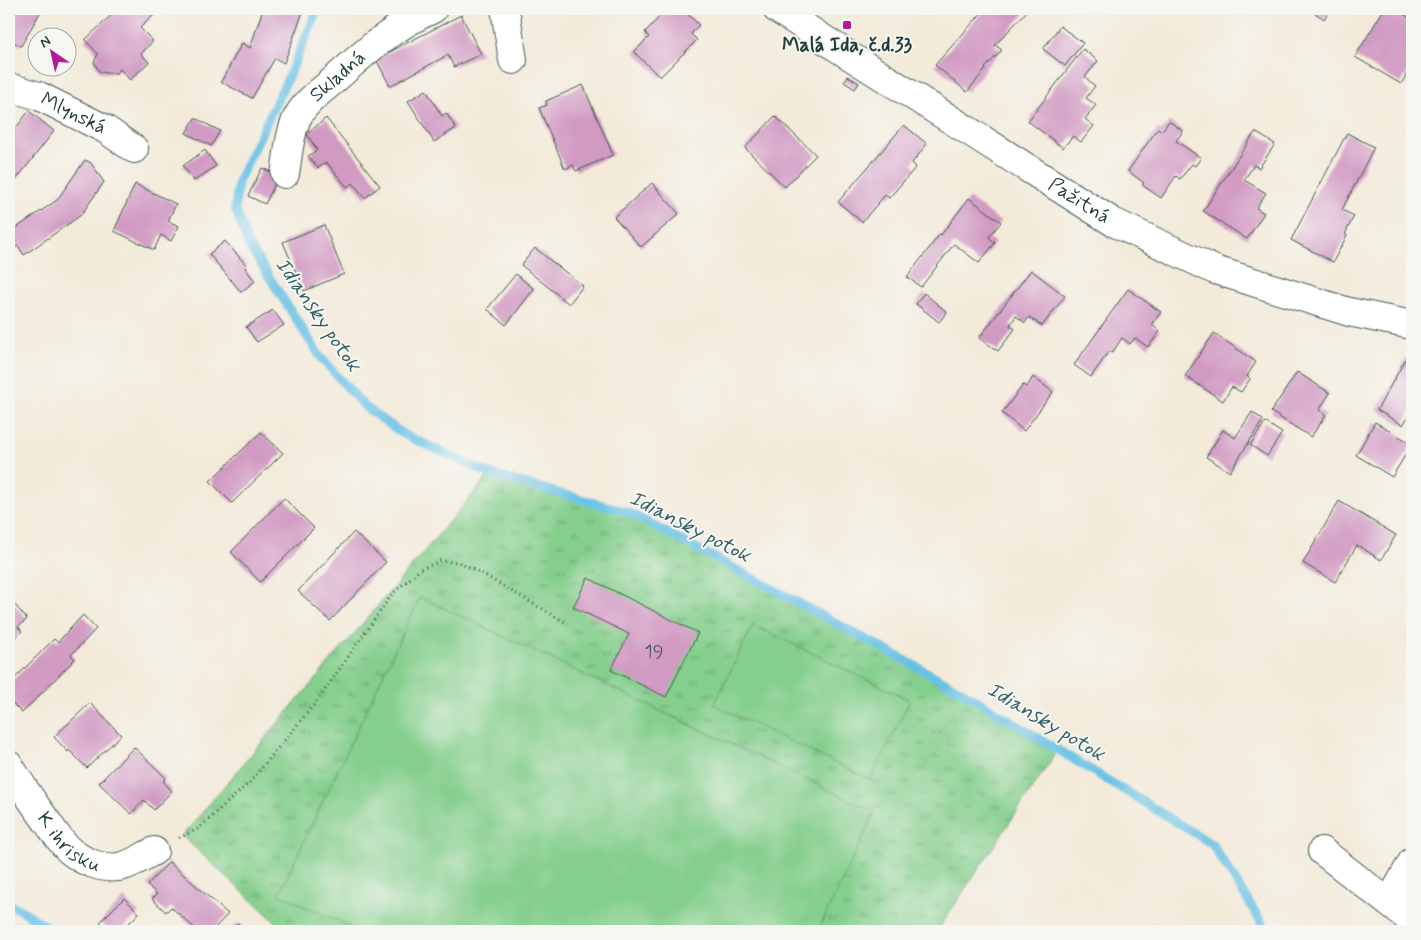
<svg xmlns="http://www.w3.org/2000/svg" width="1421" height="940" viewBox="0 0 1421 940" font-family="Mynerve,sans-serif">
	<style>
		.park { fill: url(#park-tufts); stroke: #528660 }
		.garden { fill: #85cf8d; stroke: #528660 }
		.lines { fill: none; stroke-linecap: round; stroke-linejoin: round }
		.stream { stroke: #68c1e5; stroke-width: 9 }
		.building { fill: #d19ac3 }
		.minor-casing { stroke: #3f574d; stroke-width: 30 }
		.path { stroke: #3f574d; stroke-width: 3; stroke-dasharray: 1 4; stroke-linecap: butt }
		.minor { stroke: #fff; stroke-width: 28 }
		.poi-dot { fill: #b5179e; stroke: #f6f6f2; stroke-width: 2 }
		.labels { text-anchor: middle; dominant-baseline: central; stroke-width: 4; stroke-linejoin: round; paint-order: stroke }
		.number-label { font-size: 18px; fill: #4c5458 }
		.poi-label { font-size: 20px; font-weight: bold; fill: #1f3d34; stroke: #f6f6f2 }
		.street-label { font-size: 20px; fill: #1f3d34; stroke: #f6f6f2 }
		.water-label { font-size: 21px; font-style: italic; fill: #315e60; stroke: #f6f6f2 }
	</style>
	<defs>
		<pattern id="park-tufts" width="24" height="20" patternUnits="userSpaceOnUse" patternTransform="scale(1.25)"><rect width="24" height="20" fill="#85cf8d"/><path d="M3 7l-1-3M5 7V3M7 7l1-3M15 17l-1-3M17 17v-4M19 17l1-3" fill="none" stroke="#6ca974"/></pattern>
	</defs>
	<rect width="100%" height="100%" fill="#f6f6f2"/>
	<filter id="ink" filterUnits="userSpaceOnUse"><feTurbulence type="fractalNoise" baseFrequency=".02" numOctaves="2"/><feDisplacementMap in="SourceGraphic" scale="10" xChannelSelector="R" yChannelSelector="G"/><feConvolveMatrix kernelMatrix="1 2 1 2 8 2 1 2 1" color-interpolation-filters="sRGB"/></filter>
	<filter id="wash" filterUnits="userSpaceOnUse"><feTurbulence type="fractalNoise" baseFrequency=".0096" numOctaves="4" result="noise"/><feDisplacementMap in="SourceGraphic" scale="20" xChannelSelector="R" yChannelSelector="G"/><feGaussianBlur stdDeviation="1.12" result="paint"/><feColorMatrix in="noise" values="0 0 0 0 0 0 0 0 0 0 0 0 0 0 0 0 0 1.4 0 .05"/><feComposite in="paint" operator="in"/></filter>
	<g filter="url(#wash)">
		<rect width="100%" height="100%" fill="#f3ead9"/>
		<path class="park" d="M490,474L628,512L960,690L1058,750L937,931H291L279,925L182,836Z"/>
		<path class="garden" d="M420,597L875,812L818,931H359L279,894Z
			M753,625L910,700L871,780L714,705Z"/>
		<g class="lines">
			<path class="stream" d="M318,9L290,73L238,182L235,208L248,244L321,358L365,407L403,434L490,474L628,512L760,582L960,690L1212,844L1267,931
				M9,904L26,913L53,931"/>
		</g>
		<g id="blocks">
			<path class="building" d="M9,9H42L21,46L9,40Z
				M118,9H160L140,28L153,41L141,54L149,62L130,80L120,69L116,73H106L99,71L94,62L98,54L85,40Z
				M263,9H304L284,63L275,58L252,98L221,82L242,43L250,48Z
				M667,9H682L699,25L691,34L697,40L660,77L634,52L649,37L645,32Z
				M889,9H900L895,15Z
				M985,9H1024L1027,11L995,45L1002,50L985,68L986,69L967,92L935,65Z
				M1309,9H1330L1324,19Z
				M1384,9H1395L1412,19V65L1401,84L1355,57Z
				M461,15L481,54L454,67L448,55L390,86L376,59Z
				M1060,26L1083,43L1065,66L1043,49Z
				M1083,49L1098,61L1085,77L1095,86L1086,98L1096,105L1085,119L1094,126L1081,142L1073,136L1063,148L1028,121Z
				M848,76L859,83L855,89L844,82Z
				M583,85L613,155L576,171L573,165L565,169L539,108L547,105L546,101Z
				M426,90L442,116L446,113L456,128L434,142L408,101Z
				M29,111L54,131L9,189V137Z
				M775,116L816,155L785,187L745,148Z
				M195,118L220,131L211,146L186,133Z
				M326,118L380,186L365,198L353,183L347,187L326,162L318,168L308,156L317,150L307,134Z
				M1169,121L1183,131L1176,141L1201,158L1195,166L1192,164L1180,179L1176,176L1161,198L1142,185L1144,183L1128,171L1158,128L1162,131Z
				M904,125L927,144L912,163L916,167L889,198L885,195L862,222L838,202Z
				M1255,132L1275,144L1259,168L1254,165L1244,180L1266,193L1256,208L1264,213L1247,239L1203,211Z
				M1347,133L1374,147L1342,210L1354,216L1345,234L1347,235L1333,262L1291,240Z
				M205,150L216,166L194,181L183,166Z
				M85,160L91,163L104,182L81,215L24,255L18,246L9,252V233L57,200Z
				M262,168L279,176L265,204L248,196Z
				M652,183L679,214L641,247L614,217Z
				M135,184L176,204L168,221L179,226L171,241L161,235L154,250L114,231Z
				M969,198L1001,222L989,237L995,243L979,263L954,244L921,287L907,277L940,234L941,235Z
				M324,225L344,274L304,291L283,242Z
				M225,241L247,266L245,268L255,281L241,292L209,254Z
				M535,248L583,286L569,304L521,265Z
				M1031,270L1065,296L1042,326L1029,317L1025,323L1016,316L1010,325L1015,329L998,351L979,338Z
				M516,274L534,289L506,325L487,309Z
				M1128,289L1161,312L1152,325L1160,331L1148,347L1135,338L1130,344L1122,338L1112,353L1109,351L1091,377L1074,365Z
				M924,293L947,312L939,322L916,304Z
				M273,310L284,325L257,342L246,327Z
				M1214,333L1256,362L1247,376L1250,379L1241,392L1232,387L1223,401L1185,376Z
				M1406,358L1412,362V409L1403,425L1377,410Z
				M1297,372L1330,393L1319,410L1326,415L1311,437L1271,412Z
				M1033,377L1053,392L1024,431L1002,413L1023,385L1027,387Z
				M1252,412L1263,420L1230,472L1206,457L1223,430L1235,438Z
				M1265,422L1282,433L1267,456L1250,445Z
				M1375,422L1412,444L1392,477L1356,455Z
				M261,432L283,453L232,503L210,481Z
				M284,498L314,528L260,582L231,552Z
				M1339,501L1396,535L1381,560L1357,545L1335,582L1303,563Z
				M354,532L386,562L330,621L298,591Z
				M588,578L698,633L666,697L611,670L629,634L573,607Z
				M9,598L27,619L18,627L22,631L9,643Z
				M83,615L96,629L71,655L75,659L22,713L9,700V684L54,639L58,642Z
				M90,703L121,735L87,768L69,750L68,752L54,737Z
				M134,747L166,778L163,781L172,791L154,810L144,800L131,814L99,783Z
				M169,862L228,914L212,931H198L171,907L166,912L152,899L157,894L147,885Z
				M124,898L139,913L121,931H109L100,922Z
				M238,923L247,931H231Z"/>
		</g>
	</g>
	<g filter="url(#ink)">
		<use href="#blocks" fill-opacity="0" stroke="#3f574d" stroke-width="1"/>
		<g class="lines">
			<g class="minor-casing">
				<g id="minor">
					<path d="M505,9L513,60"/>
					<path id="s1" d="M777,9L850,56L1113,222L1215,270L1349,312L1412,325"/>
					<path id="s2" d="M9,87L39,96L105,129L134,149"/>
					<path id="s3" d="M285,174C288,156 289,135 297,118C305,102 321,91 334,80C366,51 394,26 433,9"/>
					<path id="s4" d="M9,765C21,785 34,804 48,823C54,832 61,842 69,850C83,862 105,871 123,866C134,863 144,856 154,851"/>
					<path d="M1322,851L1389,903"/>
					<path d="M1412,862L1389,903L1412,921"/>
				</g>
			</g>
			<path class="path" d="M179,838L198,829L250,782L317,701L393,593L421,569L440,561L458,562L474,569L568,624"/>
			<use href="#minor" class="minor"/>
		</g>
	</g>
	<rect class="poi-dot" x="842" y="20" width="10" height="10" rx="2.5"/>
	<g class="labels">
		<g class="number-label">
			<text x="654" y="652">19</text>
		</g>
		<g class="poi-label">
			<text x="847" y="45">Malá Ida, č.d.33</text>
		</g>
		<g class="street-label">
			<text stroke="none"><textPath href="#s3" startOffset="116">Skladná</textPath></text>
			<text stroke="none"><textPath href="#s2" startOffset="70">Mlynská</textPath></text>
			<text stroke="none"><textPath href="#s1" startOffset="358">Pažitná</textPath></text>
			<text stroke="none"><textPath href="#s4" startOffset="99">K ihrisku</textPath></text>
		</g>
		<g class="water-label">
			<text transform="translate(318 315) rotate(55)">Idiansky potok</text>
			<text transform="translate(690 527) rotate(27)">Idiansky potok</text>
			<text transform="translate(1046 722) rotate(31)">Idiansky potok</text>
		</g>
	</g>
	<rect width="1421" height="940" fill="none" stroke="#f6f6f2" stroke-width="30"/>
	<g transform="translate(52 52) rotate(326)"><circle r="24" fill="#f6f6f2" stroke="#a0aca6"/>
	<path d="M0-4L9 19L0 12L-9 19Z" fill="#b5179e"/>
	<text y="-8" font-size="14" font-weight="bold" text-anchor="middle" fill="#1f3d34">N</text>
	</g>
</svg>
